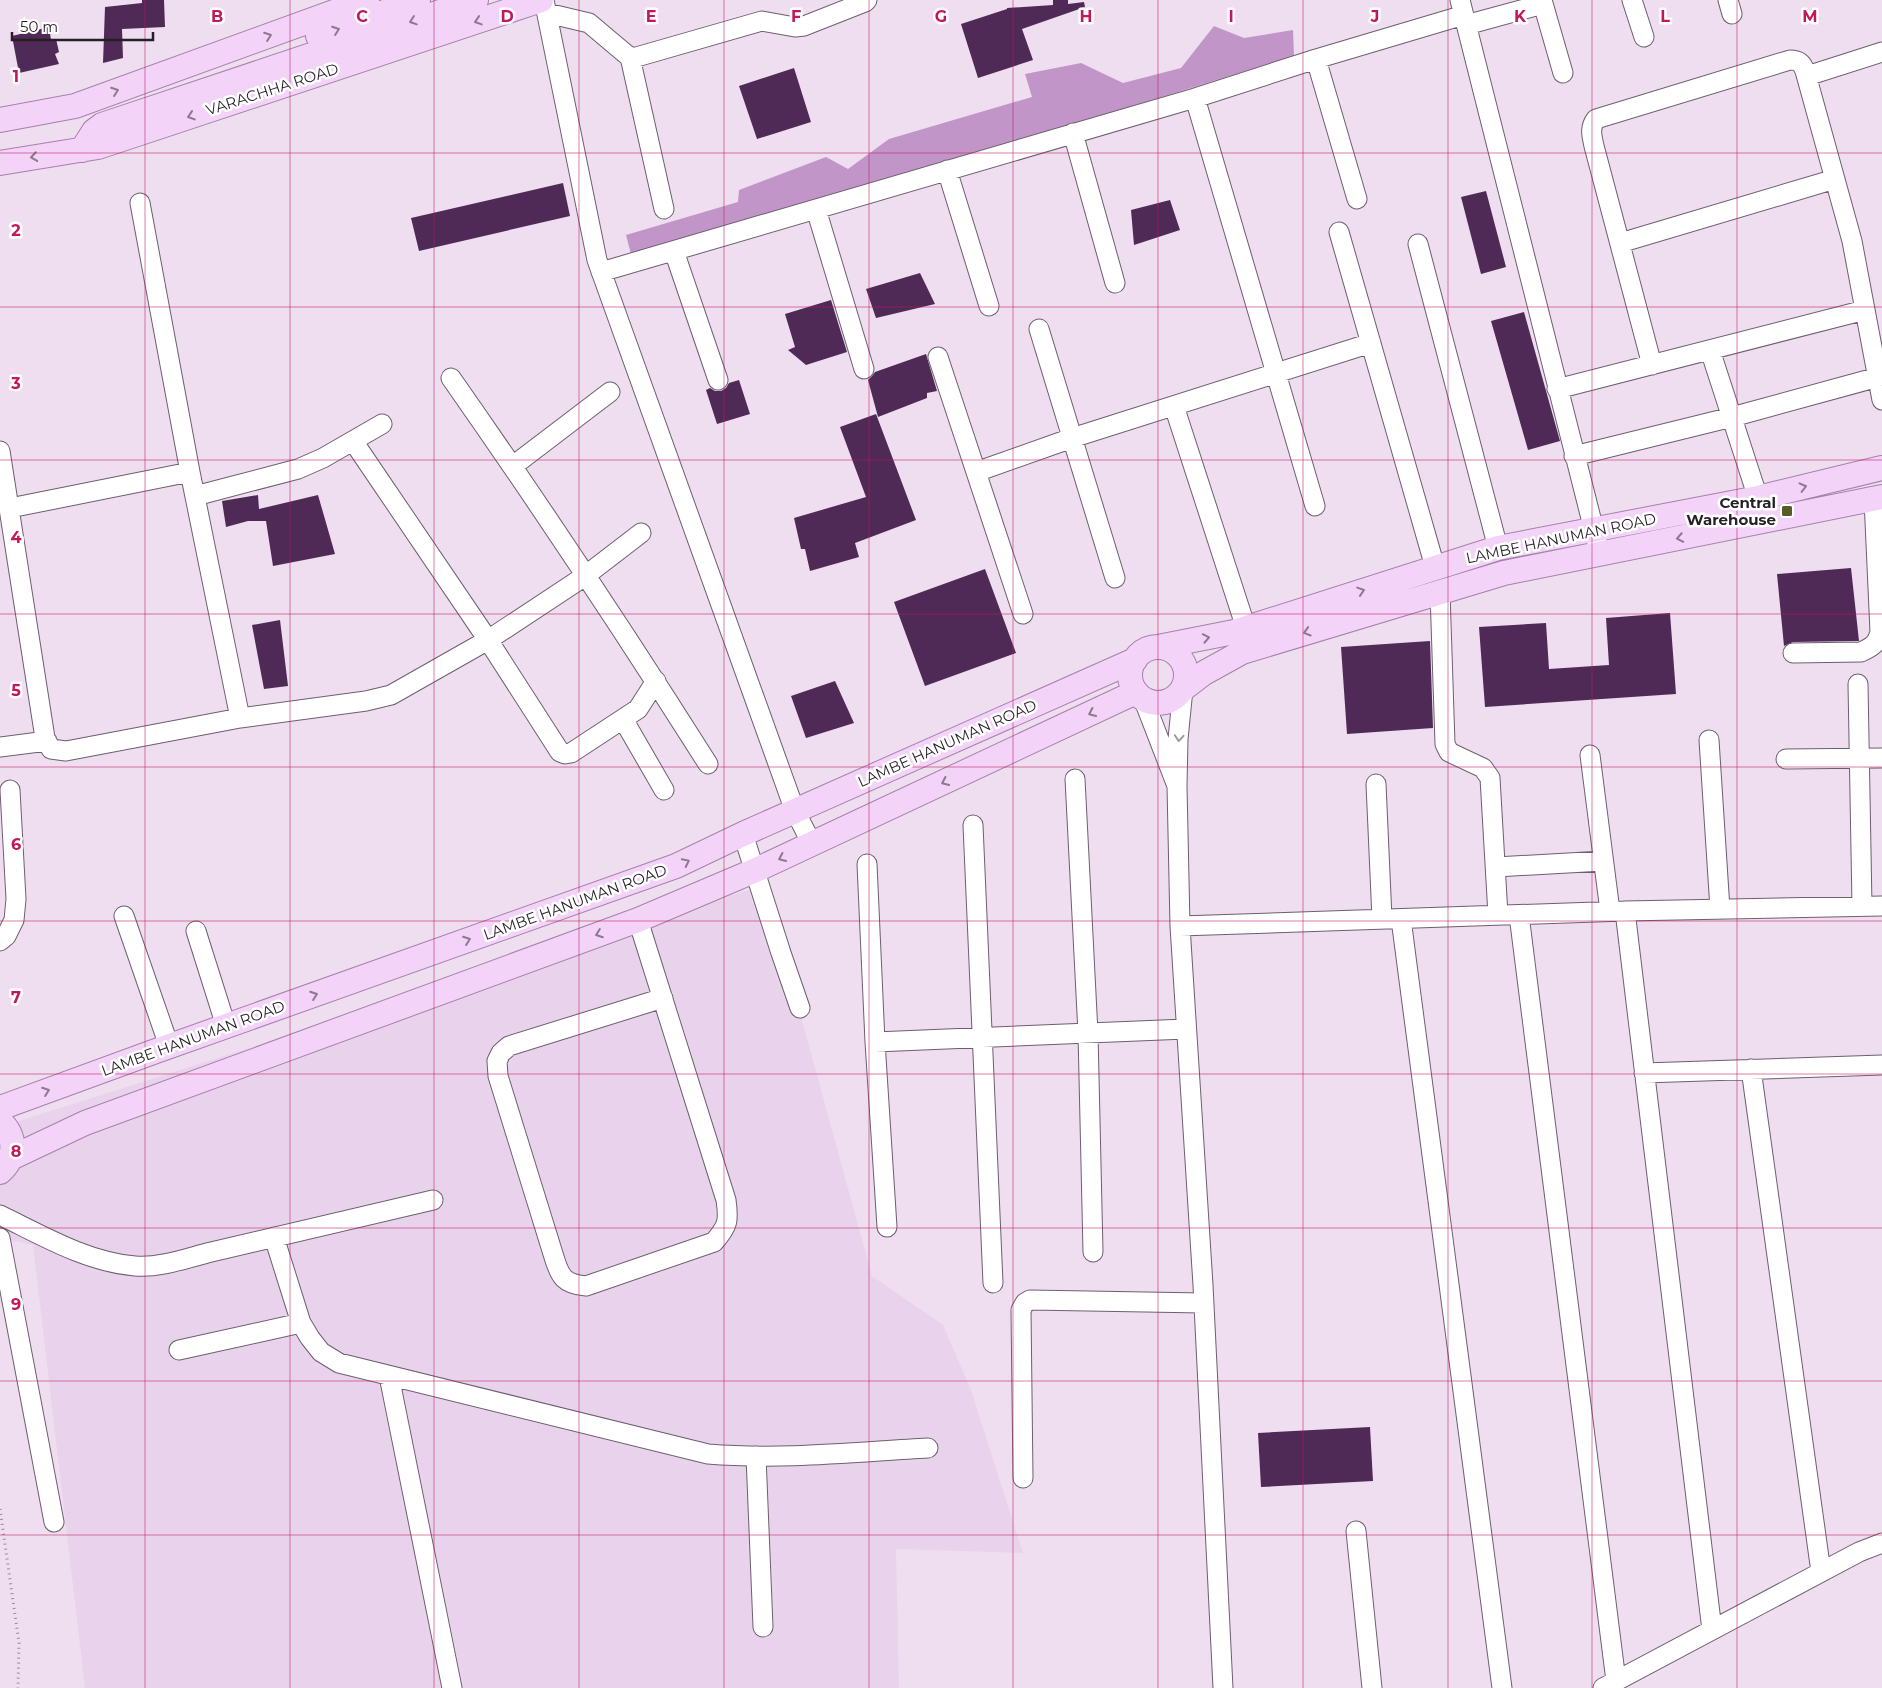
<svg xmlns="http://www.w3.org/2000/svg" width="1882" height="1688" viewBox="0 0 1882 1688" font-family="Montserrat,sans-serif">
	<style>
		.built { fill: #e9d3ec }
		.forest { fill: #c195c7 }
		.building { fill: #502a56 }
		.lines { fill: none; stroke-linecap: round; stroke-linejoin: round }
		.minor-casing { stroke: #6d5f6f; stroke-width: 21 }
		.major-casing { stroke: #a681ab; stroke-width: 26 }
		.path { stroke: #988d9a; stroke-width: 3; stroke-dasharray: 1 4; stroke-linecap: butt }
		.minor { stroke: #fff; stroke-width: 19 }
		.major { stroke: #f3d3f8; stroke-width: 24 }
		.oneway { stroke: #8c798f }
		.oneway2 { stroke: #9d9a9d }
		.grid { fill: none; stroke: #c2185b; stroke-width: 1; stroke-opacity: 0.55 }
		.poi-dot { fill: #585b28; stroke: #fff; stroke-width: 2 }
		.labels { text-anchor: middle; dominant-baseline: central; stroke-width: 5; stroke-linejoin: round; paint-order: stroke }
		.street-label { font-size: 15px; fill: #251f26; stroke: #fff }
		.poi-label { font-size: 15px; font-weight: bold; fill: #251f26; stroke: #fff; text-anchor: end }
		.grid-label { font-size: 16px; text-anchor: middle; font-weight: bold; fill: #c2185b; stroke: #fff; stroke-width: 5; stroke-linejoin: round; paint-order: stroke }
	</style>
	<rect width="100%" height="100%" fill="#eedef0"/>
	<path class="built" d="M765,885L872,1276L943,1325L971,1390L1023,1553L896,1549L899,1688H85L33,1245L0,1238V1127Z"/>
	<path class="forest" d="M1214,26L1244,38L1293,30L1294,56L1068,126L631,254L626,235L738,202L739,190L826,157L848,169L889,139L1032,97L1025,74L1081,63L1123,83L1181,68Z"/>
	<path class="building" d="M142,0H164L165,27L122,29L123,58L103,63L105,7L142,3Z
		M1053,0H1068V4L1084,2L1085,7L1022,29L1033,60L978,78L961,24L1007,9V8L1053,5Z
		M49,27L51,40L56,39L59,52L55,54L59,64L19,73L12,36Z
		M794,68L811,122L757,139L739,86Z
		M563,183L570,216L419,251L411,218Z
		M1486,191L1506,267L1481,274L1461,197Z
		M1170,200L1180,230L1134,245L1131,210Z
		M920,273L935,304L876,318L866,289Z
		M831,300L847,352L806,365L788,350L795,347L785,314Z
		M1524,312L1560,441L1528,450L1491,321Z
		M926,354L937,391L927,393V398L878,417L868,380L872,376L875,372Z
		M739,380L750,414L717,424L706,390L710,388L715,391H721L726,388L729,383Z
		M876,414L916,520L855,543L859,557L810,571L805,549H801L794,518L866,497L840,427Z
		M258,495L259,509L318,495L335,554L273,566L266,521H248L226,527L222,501Z
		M1851,568L1859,641L1793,642L1784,646L1777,574Z
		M985,569L1016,653L925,686L894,602Z
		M1670,613L1676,694L1485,707L1479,627L1546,623L1549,669L1609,665L1606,618Z
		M280,620L288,686L264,689L252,625Z
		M1430,641L1433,728L1347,734L1341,647Z
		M835,681L854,723L806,738L791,696Z
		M1370,1427L1373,1481L1261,1487L1258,1433Z"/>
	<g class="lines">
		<g class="minor-casing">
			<path id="minor" d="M544,0L597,260L795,811L812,844
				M1460,0L1597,542
				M1542,0L1563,73
				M1632,0L1644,37
				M1728,0L1732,14
				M547,13L589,23L627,55L633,58L762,21L795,27L804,26L865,2L867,0
				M1466,25L1543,4
				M630,57L664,209
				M1316,59L1357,199
				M1807,76L1882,52
				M1195,98L1315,506
				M1073,133L1115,283
				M947,170L989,306
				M140,203L190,472L240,718
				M816,209L864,369
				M1339,232L1435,567
				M1620,243L1835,179
				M1418,244L1498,548
				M674,251L718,380
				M601,272L1195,98L1316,59L1464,15
				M1039,329L1115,578
				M1710,350L1758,498
				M938,357L1023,614
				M1652,365L1594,146C1592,136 1589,128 1596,119L1790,60C1799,60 1802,63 1805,71L1852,241L1882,400
				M451,378C540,505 625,633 708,764
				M1557,389L1865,310
				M1174,406L1246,628
				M353,441L488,640L560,752L565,754L571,753L638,709L656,681
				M0,451L45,738L51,749L66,751L240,718L366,701L391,695L488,640L585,576L641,533
				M1574,456L1732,417L1882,376
				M513,466L610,392
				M976,472L1072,438L1371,343
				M195,496L298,469L323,458L382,424
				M10,508L190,472
				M1440,592L1445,744L1449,752L1483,768L1490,778L1498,915
				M1793,653L1861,652C1872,647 1877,644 1880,632L1874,499
				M1858,684L1862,906
				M1143,698L1177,786L1178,739L1183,689
				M623,719L664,790
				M1709,740L1720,909
				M0,747L47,741
				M1590,755L1610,911
				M1786,759L1882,758
				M1075,779L1088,1033L1093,1252
				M1376,784L1382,919
				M1177,786L1180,926L1203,1285L1223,1688
				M973,825L993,1283
				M743,834L781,953L800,1008
				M867,864L875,1042L887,1227
				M1496,867L1603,861
				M1625,911L1712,1630
				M1519,915L1616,1681
				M124,916L169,1046
				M1401,919L1502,1688
				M638,920L726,1200C729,1221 728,1226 714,1242L586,1286C564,1284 560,1277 554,1257L498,1076L497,1061L501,1053L509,1046L663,998
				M1180,926L1625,911L1882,906
				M196,931L226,1026
				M0,941L6,936L14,920L16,899L10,790
				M875,1042L1186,1029
				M1751,1069L1821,1572
				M1644,1073L1882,1065
				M0,1215C43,1236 87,1262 135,1266C159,1268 184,1259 207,1253L433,1200
				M274,1237L301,1323L310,1338L321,1352L339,1363L708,1454C781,1460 855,1452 928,1448
				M0,1238L54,1522
				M179,1350L301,1323
				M389,1376L452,1688
				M756,1456L763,1627
				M1023,1478L1021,1310L1025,1303L1030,1300L1203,1303
				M1356,1531L1372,1688
				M1603,1688L1859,1552L1882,1543"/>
		</g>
		<g class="major-casing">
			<path id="major" d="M318,36L418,0
				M0,120L75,106L367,0
				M82,150L94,131L102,125L476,0
				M0,163L98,147L541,0
				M1158,647L1234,632L1498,548L1758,498L1882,468
				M1130 675a28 28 0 1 1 56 0a28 28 0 1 1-56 0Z
				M1183,689L1204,673L1242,652L1504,573L1882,497
				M0,1108L156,1051L676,866L743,834L1135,660
				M0,1121C16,1136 17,1157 0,1172
				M11,1158L85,1123L638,920L756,870L1136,692"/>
		</g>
		<path class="path" d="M0,1509L19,1643L18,1688"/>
		<use href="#minor" class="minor"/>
		<use href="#major" class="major"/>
	</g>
	<defs><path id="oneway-chevron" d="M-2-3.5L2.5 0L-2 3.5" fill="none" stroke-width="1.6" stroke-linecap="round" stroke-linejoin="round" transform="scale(1.25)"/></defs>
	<g class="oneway">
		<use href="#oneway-chevron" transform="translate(413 21) rotate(161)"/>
		<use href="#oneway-chevron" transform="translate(478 21) rotate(162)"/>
		<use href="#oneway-chevron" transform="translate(336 30) rotate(-20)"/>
		<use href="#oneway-chevron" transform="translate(268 36) rotate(-20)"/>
		<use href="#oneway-chevron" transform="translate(115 91) rotate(-20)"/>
		<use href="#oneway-chevron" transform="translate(191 116) rotate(162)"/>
		<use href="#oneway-chevron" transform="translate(34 157) rotate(171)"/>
		<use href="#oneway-chevron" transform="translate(1803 487) rotate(-14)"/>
		<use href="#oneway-chevron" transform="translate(1680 538) rotate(169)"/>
		<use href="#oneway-chevron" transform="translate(1361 591) rotate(-18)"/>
		<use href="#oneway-chevron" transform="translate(1307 632) rotate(163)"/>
		<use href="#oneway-chevron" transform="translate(1206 638) rotate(-11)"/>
		<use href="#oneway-chevron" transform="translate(1092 713) rotate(155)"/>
		<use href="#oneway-chevron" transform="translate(945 782) rotate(155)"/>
		<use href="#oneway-chevron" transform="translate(782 858) rotate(155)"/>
		<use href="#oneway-chevron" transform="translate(686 862) rotate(-26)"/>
		<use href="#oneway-chevron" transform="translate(599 934) rotate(160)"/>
		<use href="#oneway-chevron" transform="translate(467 940) rotate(-20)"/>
		<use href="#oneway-chevron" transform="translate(314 995) rotate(-20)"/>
		<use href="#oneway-chevron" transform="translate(46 1091) rotate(-20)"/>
	</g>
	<use class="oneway2" href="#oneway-chevron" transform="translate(1179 738) rotate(94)"/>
	<path class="grid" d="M145,0V1688M290,0V1688M434,0V1688M579,0V1688M724,0V1688M869,0V1688M1013,0V1688M1158,0V1688M1303,0V1688M1448,0V1688M1592,0V1688M1737,0V1688M0,153H1882M0,307H1882M0,460H1882M0,614H1882M0,767H1882M0,921H1882M0,1074H1882M0,1228H1882M0,1381H1882M0,1535H1882"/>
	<rect class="poi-dot" x="1781" y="505" width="12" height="12" rx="2.5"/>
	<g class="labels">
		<g class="street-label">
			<text transform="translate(272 89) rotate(-18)">VARACHHA ROAD</text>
			<text transform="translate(1561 538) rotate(-12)">LAMBE HANUMAN ROAD</text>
			<text transform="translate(947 743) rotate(-24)">LAMBE HANUMAN ROAD</text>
			<text transform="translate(575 902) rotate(-20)">LAMBE HANUMAN ROAD</text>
			<text transform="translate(193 1038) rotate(-20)">LAMBE HANUMAN ROAD</text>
		</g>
		<g class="poi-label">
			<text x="1776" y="502">Central<tspan x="1776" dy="17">Warehouse</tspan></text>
		</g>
	</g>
	<g class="grid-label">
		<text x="217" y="22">B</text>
		<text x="362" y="22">C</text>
		<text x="507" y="22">D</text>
		<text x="651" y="22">E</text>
		<text x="796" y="22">F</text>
		<text x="941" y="22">G</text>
		<text x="1086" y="22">H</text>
		<text x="1231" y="22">I</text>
		<text x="1375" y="22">J</text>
		<text x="1520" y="22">K</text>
		<text x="1665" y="22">L</text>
		<text x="1810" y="22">M</text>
		<text x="16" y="82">1</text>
		<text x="16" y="236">2</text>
		<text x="16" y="389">3</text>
		<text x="16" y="543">4</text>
		<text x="16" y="696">5</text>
		<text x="16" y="850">6</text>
		<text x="16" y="1003">7</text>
		<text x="16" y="1157">8</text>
		<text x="16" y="1310">9</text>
	</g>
	<path d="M12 32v8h141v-8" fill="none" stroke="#251f26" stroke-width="2.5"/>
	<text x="20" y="32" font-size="15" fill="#251f26" stroke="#ffffff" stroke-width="4" paint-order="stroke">50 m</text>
</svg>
